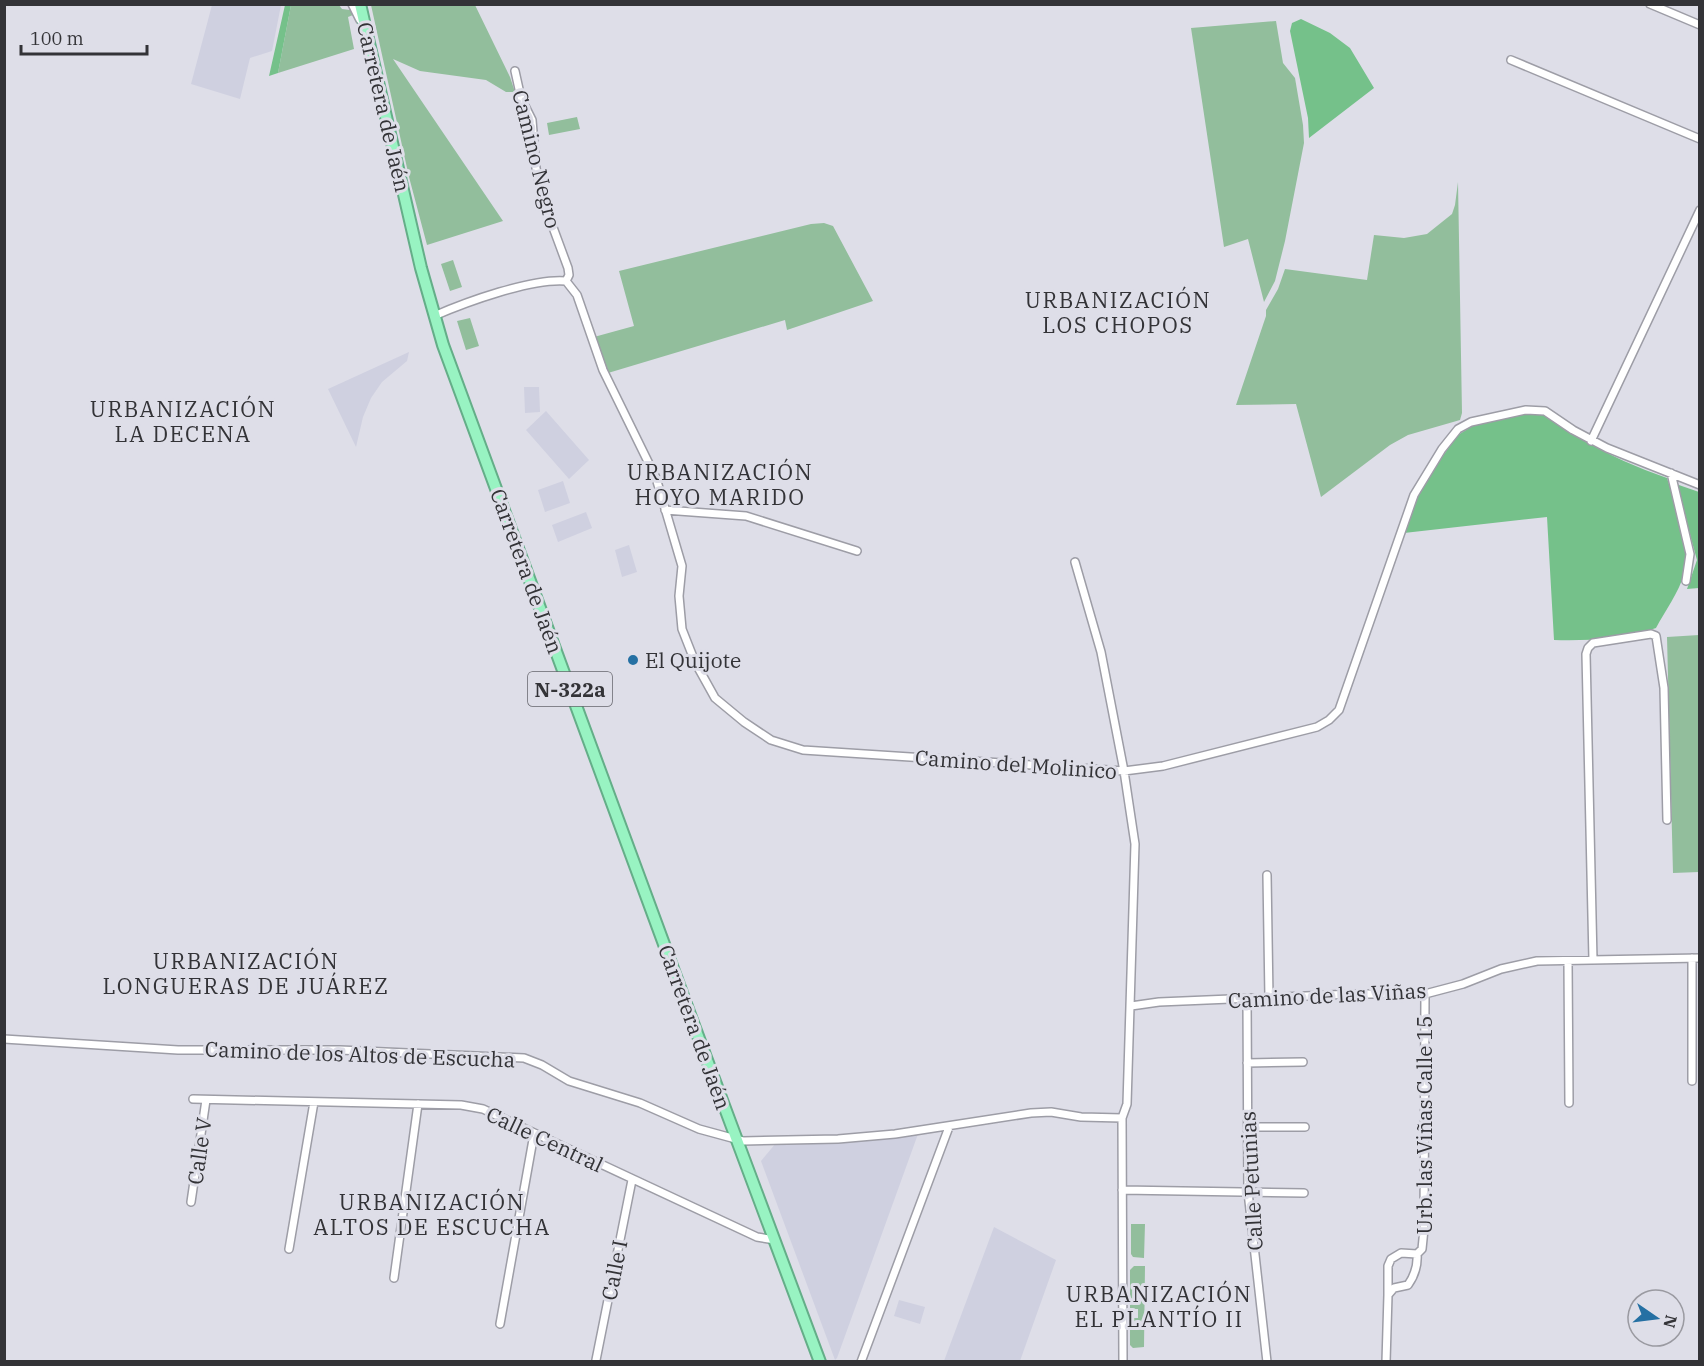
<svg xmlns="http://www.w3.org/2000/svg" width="1704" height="1366" viewBox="0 0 1704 1366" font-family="'IBM Plex Serif',serif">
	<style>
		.built { fill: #cfd0e0 }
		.green { fill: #92be9c }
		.forest { fill: #75c18a }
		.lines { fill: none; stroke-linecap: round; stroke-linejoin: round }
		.minor-casing { stroke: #9d9da6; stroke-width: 10 }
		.trunk-casing { stroke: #64ae88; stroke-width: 14 }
		.minor { stroke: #fff; stroke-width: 7 }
		.trunk { stroke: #98f3c2; stroke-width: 10 }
		.poi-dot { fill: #2570a3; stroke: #dedee8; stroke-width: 2 }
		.labels { text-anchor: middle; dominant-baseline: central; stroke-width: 6; stroke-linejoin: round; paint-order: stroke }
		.shield { fill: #dedee8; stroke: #66666c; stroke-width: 1.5 }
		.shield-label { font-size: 20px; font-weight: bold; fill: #333337 }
		.street-label { font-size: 21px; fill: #333337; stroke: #dedee8 }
		.poi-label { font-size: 21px; fill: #333337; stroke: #dedee8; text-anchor: start }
		.neighbourhood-label { font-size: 22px; letter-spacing: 1.5px; fill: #333337; stroke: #dedee8 }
	</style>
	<rect width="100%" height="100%" fill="#dedee8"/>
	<path class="built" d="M212,5H281L272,51L250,58L240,99L191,84Z
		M409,352L407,361L382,382L371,398L363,417L356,447L328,389Z
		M524,387H539L540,412L525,413Z
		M546,411L589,460L569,479L526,430Z
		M563,481L570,503L545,512L538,490Z
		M586,512L592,528L558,542L552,525Z
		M629,545L637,572L622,577L615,550Z
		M918,1134L837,1358L835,1360L761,1161L776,1143Z
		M994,1227L1056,1260L1020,1361H944Z
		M899,1300L925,1307L920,1324L894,1316Z"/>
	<path class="green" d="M291,5H339L342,9L350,10L353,15L348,17L354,49L278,73Z
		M371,5H475L510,77L515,92H506L486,80L420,71L393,59L503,221L427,245L409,177Z
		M1276,21L1283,63L1295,78L1303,125L1304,143L1285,241L1275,281L1264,302L1248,239L1224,247L1191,28Z
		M577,117L580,129L549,135L547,123Z
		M1458,182L1462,413L1460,420L1408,435L1390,445L1321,497L1296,404L1236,405L1266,316V310L1278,289L1285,269L1367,280L1374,235L1404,238L1427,234L1452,214L1455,205Z
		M824,223L833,226L873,301L787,330L785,320L608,373L594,337L634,326L619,271L811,224Z
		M453,260L462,287L450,291L441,264Z
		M470,318L479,346L466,350L457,321Z
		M1699,635V872L1673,873L1667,637Z
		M1131,1224H1145L1144,1258L1133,1257L1131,1254Z
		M1134,1266H1145L1144,1347L1133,1348L1130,1345V1318H1138V1309H1130V1270Z"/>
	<path class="forest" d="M285,5H291L278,73L269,76Z
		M1301,19L1330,33L1350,48L1374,88L1309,138L1308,118L1290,31L1292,23Z
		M1535,412C1553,414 1567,431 1583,440C1609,455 1638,468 1667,478C1676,507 1694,543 1684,574C1679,592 1665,611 1656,628C1625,639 1587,641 1554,640L1547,517L1404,533L1414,503L1426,479L1458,435L1474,425Z
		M1676,484L1699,492V588L1687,589L1697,560Z"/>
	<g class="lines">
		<g class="minor-casing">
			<path id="minor" d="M352,4L360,20
				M1650,4L1700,25
				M1511,60L1700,139
				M515,71L521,98L532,120L536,168L544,203L568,268L569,275L566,281
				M434,316C466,302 532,278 566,281L577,295L603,370L656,478L682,566L679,596L682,629L695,662L715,698L744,722L771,740L803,750L1124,771L1163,766L1317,727L1329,720L1339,710L1414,495L1442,449L1458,429L1471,422L1526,410L1545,411L1573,430L1607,448L1700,485
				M1591,441L1700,210
				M1671,473L1690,554L1686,581
				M665,510L746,516L857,551
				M1075,562L1101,652L1124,771L1135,844L1127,1104L1122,1118L1123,1362
				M1267,875L1269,998
				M1593,960L1586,654L1588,648L1593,643L1651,634L1656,636L1664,688L1667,820
				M1568,961L1569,1103
				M1247,999L1248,1192L1267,1362
				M1131,1006L1159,1002L1353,994H1425L1463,984L1501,969L1537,961L1700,958
				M4,1039L178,1050H340L524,1058L542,1065L569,1081L640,1103L699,1129L743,1141L838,1139L895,1134L1031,1113L1051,1112L1081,1117L1122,1118
				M1247,1063L1303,1062
				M1692,1081V958
				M193,1099L461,1105L483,1109L757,1237L775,1240
				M1247,1127H1305
				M1122,1190L1304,1193
				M191,1202L206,1100
				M289,1249L314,1102
				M394,1278L418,1104
				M1388,1295V1266L1391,1259L1401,1253L1417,1254
				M500,1324L534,1134
				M596,1360L632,1180
				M861,1362L949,1127
				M1386,1362L1388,1295L1394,1288L1408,1285C1415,1275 1418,1266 1417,1254L1422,1249L1424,1229L1425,994"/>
		</g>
		<g class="trunk-casing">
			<path id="trunk" d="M360,4L421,268L443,345L689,1012L820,1362"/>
		</g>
		<use href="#minor" class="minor"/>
		<use href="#trunk" class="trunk"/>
	</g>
	<circle class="poi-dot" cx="633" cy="660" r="6"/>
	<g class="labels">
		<rect class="shield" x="528" y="672" width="84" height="34" rx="4.5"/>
		<g class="shield-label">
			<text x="570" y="689">N-322a</text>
		</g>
		<g class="street-label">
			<text transform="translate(384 107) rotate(77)">Carretera de Jaén</text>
			<text transform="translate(537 159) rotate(76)">Camino Negro</text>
			<text transform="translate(527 571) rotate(70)">Carretera de Jaén</text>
			<text transform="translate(1016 764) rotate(4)">Camino del Molinico</text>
			<text transform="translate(1327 995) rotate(-3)">Camino de las Viñas</text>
			<text transform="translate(695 1027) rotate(70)">Carretera de Jaén</text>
			<text transform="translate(360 1054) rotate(2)">Camino de los Altos de Escucha</text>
			<text transform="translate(1424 1125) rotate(-90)">Urb. las Viñas Calle 15</text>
			<text transform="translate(545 1139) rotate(25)">Calle Central</text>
			<text transform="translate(199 1151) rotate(-82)">Calle V</text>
			<text transform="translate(1251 1181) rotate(-93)">Calle Petunias</text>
			<text transform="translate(614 1270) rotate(-79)">Calle I</text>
		</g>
		<g class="poi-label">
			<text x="645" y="660">El Quijote</text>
		</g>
		<g class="neighbourhood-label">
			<text x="1118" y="299">URBANIZACIÓN<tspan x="1118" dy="25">LOS CHOPOS</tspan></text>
			<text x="183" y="408">URBANIZACIÓN<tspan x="183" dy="25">LA DECENA</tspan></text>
			<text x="720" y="471">URBANIZACIÓN<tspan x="720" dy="25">HOYO MARIDO</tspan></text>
			<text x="246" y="960">URBANIZACIÓN<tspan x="246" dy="25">LONGUERAS DE JUÁREZ</tspan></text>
			<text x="432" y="1201">URBANIZACIÓN<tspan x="432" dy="25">ALTOS DE ESCUCHA</tspan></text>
			<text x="1159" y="1293">URBANIZACIÓN<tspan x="1159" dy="25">EL PLANTÍO II</tspan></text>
		</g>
	</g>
	<rect width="1704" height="1366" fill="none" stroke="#333337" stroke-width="12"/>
	<g transform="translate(1656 1318) rotate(104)"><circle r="28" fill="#dedee8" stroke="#9a9aa1" stroke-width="1.5"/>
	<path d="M0-4.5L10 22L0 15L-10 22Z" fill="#2570a3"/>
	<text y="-9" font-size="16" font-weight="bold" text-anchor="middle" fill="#333337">N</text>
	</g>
	<path d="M21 45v9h126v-9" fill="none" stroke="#333337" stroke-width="3"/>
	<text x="30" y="45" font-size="18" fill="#333337" stroke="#dedee8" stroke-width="4.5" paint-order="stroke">100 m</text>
</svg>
